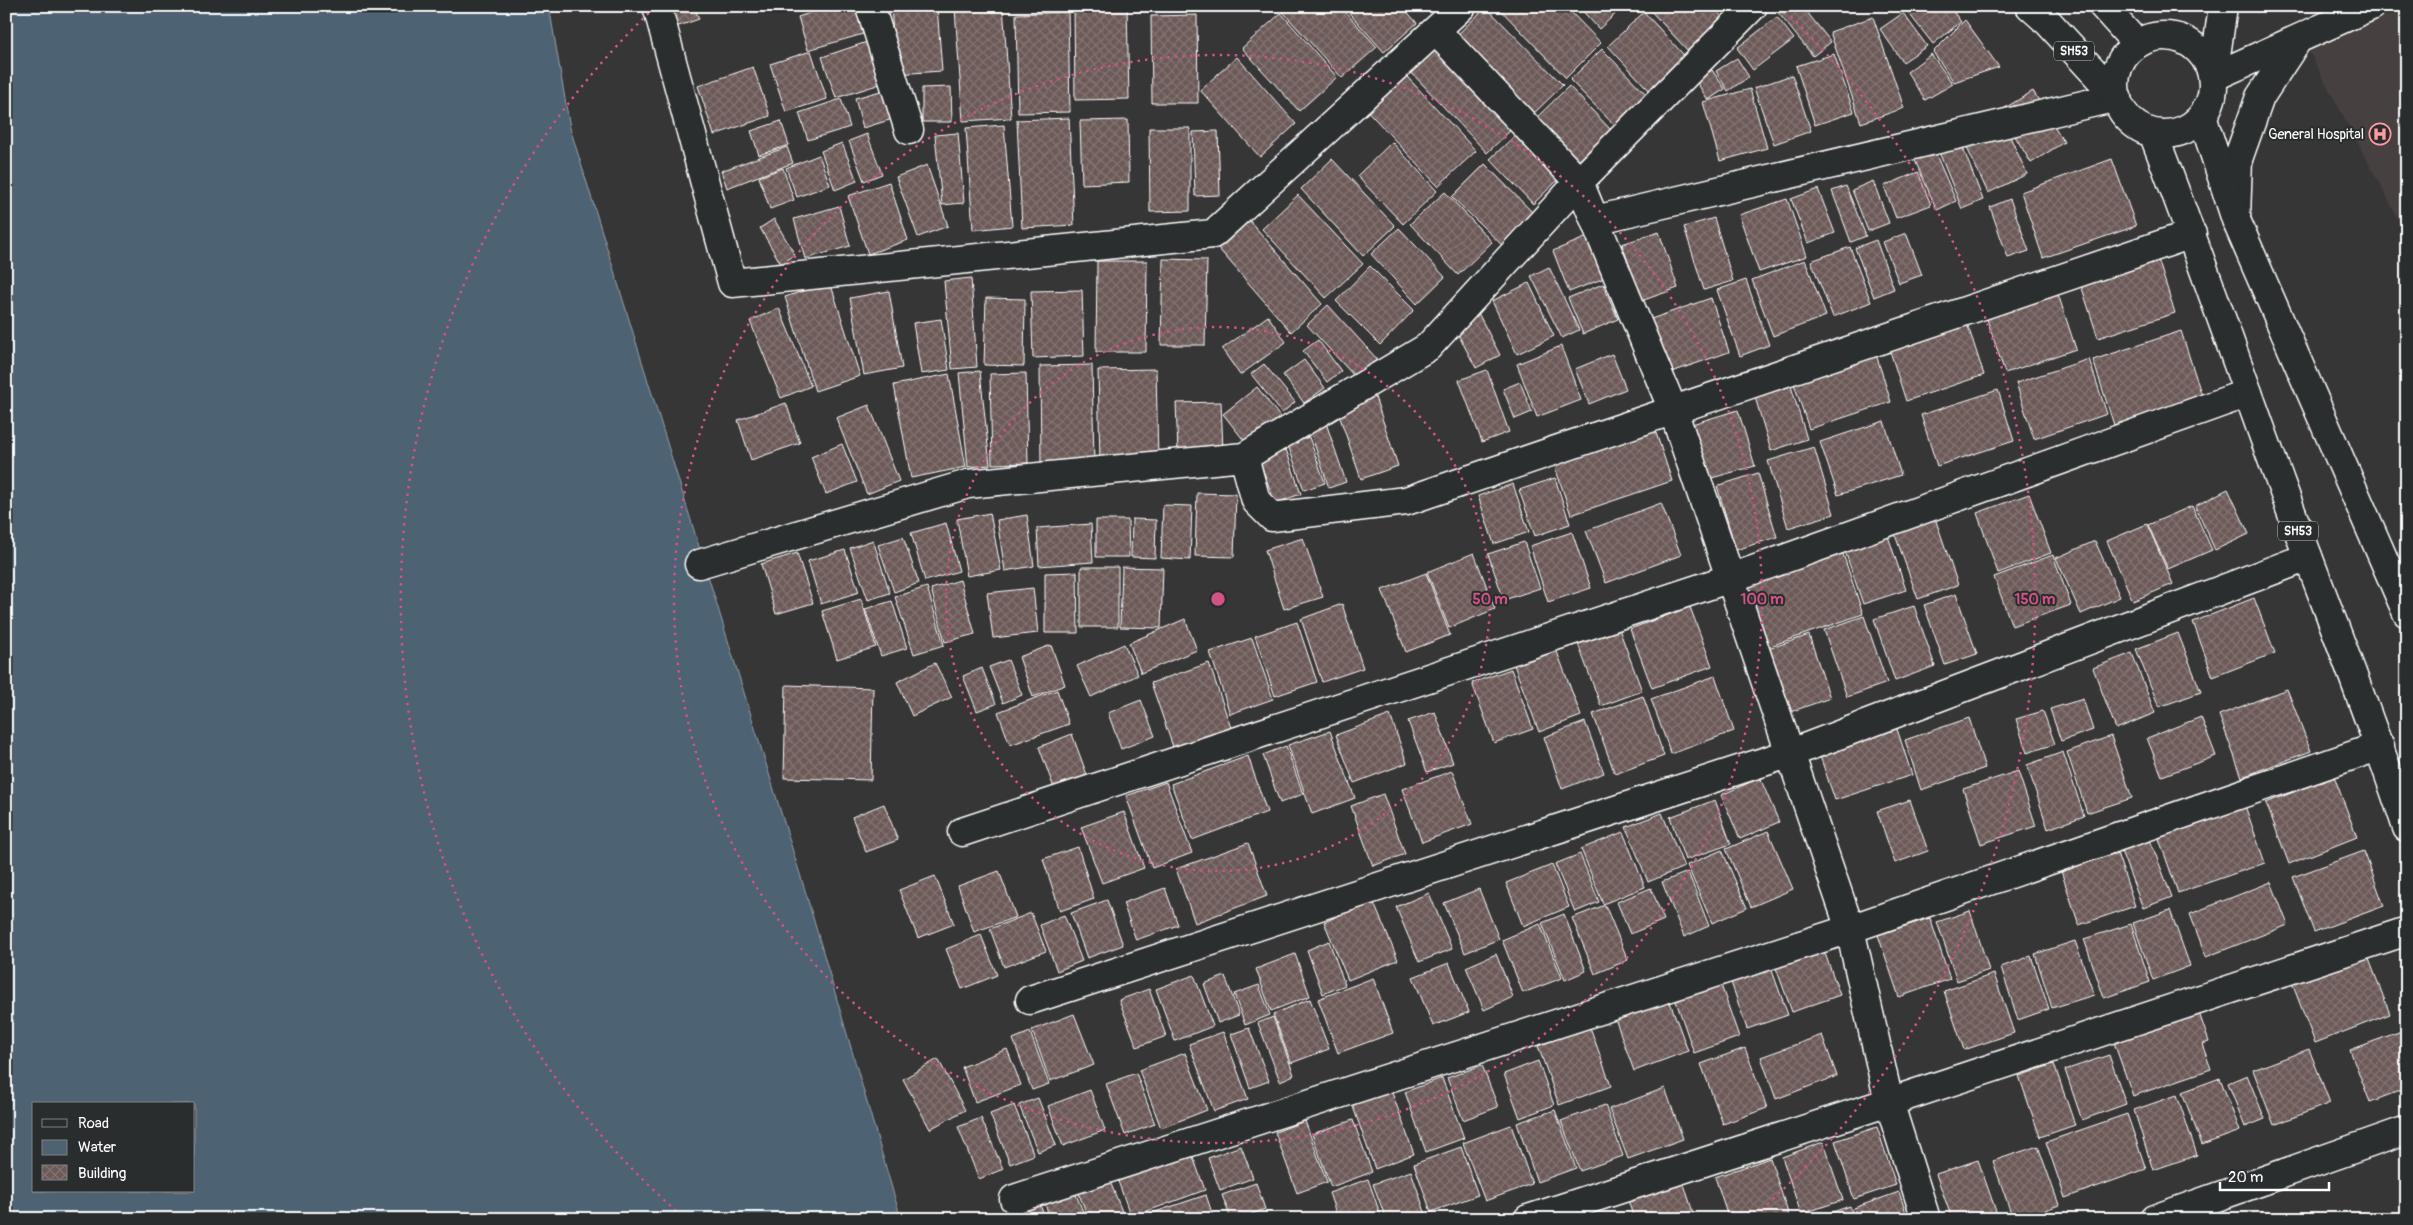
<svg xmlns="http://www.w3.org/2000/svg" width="2413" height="1225" viewBox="0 0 2413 1225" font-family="Pangolin,sans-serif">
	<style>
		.built { fill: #474140 }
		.water { fill: #4e6272; stroke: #95a1aa; fill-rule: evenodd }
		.building { fill: url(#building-cross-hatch); stroke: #fff }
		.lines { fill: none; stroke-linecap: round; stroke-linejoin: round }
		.minor-casing { stroke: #fff; stroke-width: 31 }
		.major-casing { stroke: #fff; stroke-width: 31 }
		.minor { stroke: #2a2d2e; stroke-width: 28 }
		.major { stroke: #2a2d2e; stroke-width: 28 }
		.ring { fill: none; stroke: #d15284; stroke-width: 2.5; stroke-dasharray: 2.5 5 }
		.labels { text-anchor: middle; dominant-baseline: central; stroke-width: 4; stroke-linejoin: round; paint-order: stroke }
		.shield { fill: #2a2d2e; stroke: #bfc0c0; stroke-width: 1 }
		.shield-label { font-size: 12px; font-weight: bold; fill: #fff }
		.poi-label { font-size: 14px; fill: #fff; stroke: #2a2d2e; text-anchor: end }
		.centre { fill: #d15284; stroke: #2a2d2e; stroke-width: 2.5 }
		.ring-label { font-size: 15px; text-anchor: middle; font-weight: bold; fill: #d15284; stroke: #2a2d2e; stroke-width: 4; stroke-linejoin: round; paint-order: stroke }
	</style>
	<defs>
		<pattern id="building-cross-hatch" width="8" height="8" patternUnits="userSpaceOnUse" patternTransform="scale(1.25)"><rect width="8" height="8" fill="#6c5a58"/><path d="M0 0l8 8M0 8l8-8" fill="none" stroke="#827371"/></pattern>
	</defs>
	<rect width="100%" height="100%" fill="#373636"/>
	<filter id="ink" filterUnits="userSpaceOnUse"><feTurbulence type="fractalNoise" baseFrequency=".02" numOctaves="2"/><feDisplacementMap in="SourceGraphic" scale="10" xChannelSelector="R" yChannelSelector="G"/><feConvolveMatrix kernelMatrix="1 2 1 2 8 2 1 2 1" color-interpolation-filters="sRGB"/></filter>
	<g filter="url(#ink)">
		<path class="built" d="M2346,6H2407V235L2299,33Z"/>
		<path class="water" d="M6,6H549L570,128L807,897L901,1219H6ZM34,1104H194V1191H34Z"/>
		<path class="building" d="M662,6H694L699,19L670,29Z
			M830,6H854L863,34L808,50L798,17Z
			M937,6L942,71L896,74L891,7Z
			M1003,6L1011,118L963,121L955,9Z
			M1074,6H1127L1129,99L1075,100Z
			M1289,6H1340L1377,47L1342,78L1283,12Z
			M1343,6H1402L1417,23L1384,52Z
			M1497,6H1565L1601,43L1566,78Z
			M1578,6H1624L1599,29Z
			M1712,6L1724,19L1689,52L1647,7Z
			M1719,6H1748L1733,21Z
			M1781,6H1802L1831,42L1813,56L1776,10Z
			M1913,6H1949L1961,22L1933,44L1907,11Z
			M1486,7L1563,85L1526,121L1450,42Z
			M1068,12L1070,112L1018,113L1016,14Z
			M1644,12L1694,66L1658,100L1608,46Z
			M1281,13L1337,77L1299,111L1242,48Z
			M1903,13L1927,46L1903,62L1880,29Z
			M1197,15L1198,103H1152L1151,16Z
			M1777,17L1794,39L1753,70L1737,48Z
			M1873,17L1904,108L1861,123L1830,32Z
			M1965,20L1999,67L1954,82L1933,52Z
			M879,38L893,80L836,98L822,57Z
			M1440,39L1518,123L1487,153L1408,69Z
			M1602,49L1653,101L1621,132L1570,80Z
			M811,51L827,99L786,112L770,64Z
			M1834,54L1854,112L1815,125L1796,66Z
			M1931,54L1953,84L1925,100L1907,72Z
			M1237,57L1296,124L1260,157L1200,90Z
			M1737,58L1749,77L1728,91L1716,71Z
			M753,67L770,116L714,135L698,86Z
			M1398,67L1476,151L1438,186L1360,103Z
			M1712,70L1725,89L1708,100L1696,81Z
			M1792,75L1811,131L1774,144L1754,88Z
			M1569,86L1612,131L1573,169L1530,124Z
			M951,87L952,122H922V88Z
			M888,89L896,118L863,128L855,98Z
			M1750,89L1767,148L1720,161L1703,102Z
			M2033,91L2064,142L2031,163L2000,111Z
			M841,99L850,127L808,140L799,113Z
			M1069,118L1074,225L1022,228L1017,120Z
			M2002,119L2027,174L1988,193L1962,137Z
			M1128,120L1129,182L1082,184L1080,121Z
			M781,121L789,145L759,155L751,131Z
			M1004,125L1012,226L973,230L966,128Z
			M1149,128H1190V211L1150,212Z
			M1521,130L1564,174L1533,204L1490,159Z
			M1218,131L1220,195L1195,196L1193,132Z
			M958,133L964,203L942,205L935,135Z
			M867,134L882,174L864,181L849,141Z
			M1959,138L1983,200L1962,209L1937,147Z
			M1392,142L1437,191L1403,224L1357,176Z
			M842,143L857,181L835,190L821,151Z
			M787,147L793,163L727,188L721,171Z
			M1933,148L1956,201L1937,210L1913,156Z
			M819,155L830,185L797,197L786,168Z
			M1332,159L1395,226L1363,256L1301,189Z
			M2112,159L2136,226L2043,258L2021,192Z
			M1485,164L1535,215L1504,247L1452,197Z
			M927,165L948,226L918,237L896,177Z
			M783,168L794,200L770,209L759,177Z
			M1918,172L1931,205L1896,218L1884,186Z
			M1873,181L1889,223L1868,231L1852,190Z
			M889,182L908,240L868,254L848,196Z
			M1846,186L1866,236L1851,242L1832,191Z
			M1818,189L1835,233L1808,243L1791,199Z
			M1445,192L1492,242L1458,275L1410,224Z
			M1298,195L1363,264L1326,298L1262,229Z
			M1787,199L1807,256L1759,272L1739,215Z
			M2010,199L2029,251L2008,258L1990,207Z
			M839,206L850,246L805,259L794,219Z
			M1714,218L1733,281L1704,290L1684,227Z
			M774,219L795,255L781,264L760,228Z
			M1249,220L1322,304L1291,332L1218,248Z
			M1399,228L1445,277L1417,304L1371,254Z
			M1659,232L1678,288L1641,301L1622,244Z
			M1906,233L1922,275L1899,283L1883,242Z
			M1590,236L1607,277L1569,292L1553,251Z
			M1876,240L1894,289L1874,297L1855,248Z
			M1850,247L1871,302L1833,317L1811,261Z
			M1163,259L1207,260L1205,345H1161Z
			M2158,259L2175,313L2098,338L2081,285Z
			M1805,260L1826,316L1773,336L1752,280Z
			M1097,261H1147L1146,352H1096Z
			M1370,266L1414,310L1380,345L1336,301Z
			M1549,267L1579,330L1562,338L1531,276Z
			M971,278L977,367L952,369L944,281Z
			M1746,280L1769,345L1740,356L1717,290Z
			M830,282L860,376L815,391L785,297Z
			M1529,283L1554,336L1517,354L1492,301Z
			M1603,284L1618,319L1583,334L1568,298Z
			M2056,288L2076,349L2005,373L1985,313Z
			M1082,290L1084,356L1033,358L1031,291Z
			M889,291L902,368L864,375L850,298Z
			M986,298L1025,299L1024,366L984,365Z
			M1711,298L1729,352L1669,373L1651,319Z
			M1328,305L1377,359L1356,378L1307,325Z
			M779,308L811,386L781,398L750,321Z
			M1476,309L1500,355L1476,368L1452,323Z
			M1268,316L1286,342L1240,375L1222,349Z
			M941,319L949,370L921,374L913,323Z
			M1967,323L1984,375L1906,401L1889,348Z
			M2181,331L2202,396L2114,425L2093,360Z
			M1318,340L1341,371L1327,382L1303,351Z
			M1561,346L1581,400L1537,417L1517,364Z
			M1875,351L1891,402L1809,429L1792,378Z
			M1612,354L1626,389L1589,404L1575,369Z
			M2089,359L2107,414L2034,439L2016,383Z
			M1304,360L1325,388L1304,403L1283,375Z
			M1264,364L1295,402L1282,413L1251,374Z
			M1092,365L1094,463L1041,464L1040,366Z
			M1156,369L1158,461L1100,463L1098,370Z
			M1487,370L1509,432L1482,442L1459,380Z
			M980,371L990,465L968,467L959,373Z
			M1026,373L1028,463L992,464L990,374Z
			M949,374L966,467L911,478L894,385Z
			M1520,382L1532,412L1515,419L1503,389Z
			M1791,386L1807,439L1771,451L1755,397Z
			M1257,387L1280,417L1246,443L1223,414Z
			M1998,390L2014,441L1937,466L1921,415Z
			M1375,397L1398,466L1361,479L1337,409Z
			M1221,402L1223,451L1178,453L1176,403Z
			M786,403L800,443L751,460L738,420Z
			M869,405L899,481L867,494L836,418Z
			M1738,410L1755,466L1708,479L1692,424Z
			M1884,421L1901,475L1838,495L1820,442Z
			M1326,423L1346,482L1329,488L1309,428Z
			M1655,430L1672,481L1571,515L1554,464Z
			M1309,437L1325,483L1304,490L1288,445Z
			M842,444L857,482L826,494L811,457Z
			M1814,447L1834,514L1788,528L1768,461Z
			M1286,449L1301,494L1275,503L1259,459Z
			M1758,473L1777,537L1736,550L1717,486Z
			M1555,478L1570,524L1535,536L1519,490Z
			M1513,484L1529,532L1494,544L1478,496Z
			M2228,489L2249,534L2215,550L2195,506Z
			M1197,493L1236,494L1234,557L1195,556Z
			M2029,494L2051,553L1998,573L1977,513Z
			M1661,503L1681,555L1606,583L1586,531Z
			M1163,505L1192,506L1190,560L1161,558Z
			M2192,506L2212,550L2168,569L2148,525Z
			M990,513L1001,570L967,576L957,519Z
			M1027,515L1034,566L1005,571L997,520Z
			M1935,518L1958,585L1918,599L1894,532Z
			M1132,519L1156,520L1155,558L1131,557Z
			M1096,520H1128L1129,557H1096Z
			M946,523L959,571L925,581L911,533Z
			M1091,524L1093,562L1039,566L1037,528Z
			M2147,524L2173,584L2133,601L2107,541Z
			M1572,532L1591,588L1548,602L1530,546Z
			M1888,536L1906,590L1863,604L1845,551Z
			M903,537L919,583L894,592L878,545Z
			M1303,538L1323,597L1284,609L1265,550Z
			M873,540L890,593L868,600L850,548Z
			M2095,541L2120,597L2081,614L2056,558Z
			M1524,542L1540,588L1504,600L1488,554Z
			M845,550L859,592L821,604L808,561Z
			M797,553L813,603L776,614L761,564Z
			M1474,553L1495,609L1449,628L1427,572Z
			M1843,554L1863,614L1765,648L1744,588Z
			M2053,555L2071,605L2012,626L1994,577Z
			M1081,567H1118V627H1081Z
			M1122,567L1163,568L1161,628L1120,627Z
			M1077,572L1078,633H1045V573Z
			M1426,573L1450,635L1406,652L1382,590Z
			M960,580L975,634L945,642L931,589Z
			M927,587L944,645L914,654L895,597Z
			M1033,588L1038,633L993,638L987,593Z
			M1956,594L1977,654L1945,665L1924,605Z
			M2254,598L2275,653L2213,677L2193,622Z
			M861,599L876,647L837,659L822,611Z
			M892,601L907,648L881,656L865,609Z
			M1342,604L1363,668L1322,682L1301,619Z
			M1914,606L1935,666L1895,681L1874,619Z
			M1690,607L1712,666L1652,688L1630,629Z
			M1864,616L1887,683L1847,697L1824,630Z
			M1185,619L1197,650L1141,673L1129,643Z
			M1297,622L1317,682L1275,696L1255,636Z
			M1619,629L1642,691L1601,706L1578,644Z
			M2178,633L2201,692L2159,707L2136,649Z
			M1809,635L1830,698L1790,712L1768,649Z
			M1252,638L1273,699L1230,714L1210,652Z
			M1124,644L1138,675L1091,697L1077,666Z
			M1051,645L1065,685L1033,697L1019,657Z
			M1556,649L1581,716L1539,732L1514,665Z
			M2132,653L2155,713L2116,729L2093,668Z
			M1008,660L1022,695L1003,703L989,667Z
			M935,663L952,697L912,716L897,682Z
			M1209,663L1231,728L1173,747L1151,683Z
			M982,668L996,704L977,711L963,676Z
			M1511,669L1533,729L1494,743L1472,683Z
			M1715,676L1734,731L1671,754L1651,699Z
			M786,685L873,688L871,780L784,778Z
			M2287,689L2311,751L2242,777L2219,715Z
			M1057,690L1069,724L1010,745L998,712Z
			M1643,696L1664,756L1615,774L1593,714Z
			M2083,699L2093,730L2061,741L2050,709Z
			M1141,700L1155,736L1121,749L1108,713Z
			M2043,711L2055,744L2027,753L2016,719Z
			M1435,712L1453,763L1427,772L1408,721Z
			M1390,715L1407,763L1354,783L1336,735Z
			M2201,717L2216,756L2162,776L2147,738Z
			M1969,718L1985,768L1921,790L1905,740Z
			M1585,722L1604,773L1562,789L1544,737Z
			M1897,729L1912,775L1835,800L1819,753Z
			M1330,731L1355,798L1312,814L1288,745Z
			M1072,734L1087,775L1054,788L1039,747Z
			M2111,736L2132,798L2087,813L2067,752Z
			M1286,746L1303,794L1280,803L1263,755Z
			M2063,752L2084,816L2048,829L2027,765Z
			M1248,756L1267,812L1192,840L1171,784Z
			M1452,771L1472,824L1422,842L1402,789Z
			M2018,771L2036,826L1981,844L1963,789Z
			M2334,776L2357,837L2289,864L2266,803Z
			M1760,778L1779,822L1740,839L1721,795Z
			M1166,782L1192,853L1152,868L1126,796Z
			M1383,794L1405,854L1373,866L1351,806Z
			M1715,800L1731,844L1685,860L1670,817Z
			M1910,800L1928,851L1895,863L1877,811Z
			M2244,803L2265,863L2178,893L2157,833Z
			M884,804L898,840L866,852L852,817Z
			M1124,812L1144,868L1102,883L1081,827Z
			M1662,813L1684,867L1648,882L1626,827Z
			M1768,831L1793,889L1751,907L1726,849Z
			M1623,832L1645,887L1603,904L1581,849Z
			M2150,840L2172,897L2143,908L2121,851Z
			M1248,843L1267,896L1195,923L1176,869Z
			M1078,847L1094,899L1060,911L1043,859Z
			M1722,850L1747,908L1712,923L1687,865Z
			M2364,851L2384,906L2314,932L2293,877Z
			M2117,853L2135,906L2079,925L2061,871Z
			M1580,854L1599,902L1575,912L1555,864Z
			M1552,865L1569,907L1523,926L1506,883Z
			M999,871L1016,917L974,932L958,886Z
			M1688,872L1709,926L1684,937L1662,882Z
			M935,876L954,924L918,938L899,890Z
			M2271,882L2288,925L2206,957L2190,914Z
			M1165,888L1178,925L1136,940L1123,903Z
			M1651,888L1664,920L1630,934L1617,902Z
			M1479,889L1499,939L1465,953L1444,903Z
			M1429,893L1452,949L1419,962L1396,907Z
			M1107,900L1123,945L1087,958L1071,913Z
			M1373,901L1398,960L1348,980L1324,922Z
			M1605,905L1628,960L1595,974L1572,918Z
			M2170,910L2190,966L2153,980L2133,923Z
			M1970,911L1989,970L1957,981L1937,922Z
			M1031,913L1046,951L1004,967L990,929Z
			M1564,914L1586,971L1565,980L1542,923Z
			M1064,915L1082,961L1057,971L1040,925Z
			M1930,918L1950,979L1899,997L1878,935Z
			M1540,924L1562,978L1523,993L1502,940Z
			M2131,924L2150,982L2104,998L2084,939Z
			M981,935L997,975L962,989L946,949Z
			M1329,941L1345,985L1323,994L1307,950Z
			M2075,941L2094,995L2052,1008L2035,954Z
			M1823,948L1840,995L1792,1012L1775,965Z
			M1295,954L1310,996L1271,1011L1256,969Z
			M1496,954L1513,997L1484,1010L1466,967Z
			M2367,954L2390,1014L2315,1043L2292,983Z
			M2031,956L2049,1009L2018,1020L2001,967Z
			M1449,963L1469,1012L1433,1026L1413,977Z
			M1771,968L1788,1015L1747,1029L1731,982Z
			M1994,974L2014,1033L1964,1050L1944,991Z
			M1194,975L1213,1026L1175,1041L1156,989Z
			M1225,976L1239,1015L1218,1023L1204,984Z
			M1373,978L1393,1033L1338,1053L1318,999Z
			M1259,985L1270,1015L1245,1025L1234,994Z
			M1721,985L1739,1037L1694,1053L1676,1001Z
			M1149,989L1166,1036L1137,1047L1119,1000Z
			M1667,994L1688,1051L1634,1071L1613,1013Z
			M1310,999L1329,1049L1291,1063L1273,1014Z
			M2197,1007L2209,1042L2202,1044L2211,1069L2133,1096L2112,1037Z
			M1074,1014L1094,1065L1050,1081L1032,1030Z
			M1273,1017L1294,1075L1280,1081L1258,1023Z
			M1590,1027L1611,1086L1559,1105L1538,1046Z
			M1249,1028L1269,1081L1250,1088L1231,1034Z
			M2407,1029V1088L2370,1102L2350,1050Z
			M1030,1032L1049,1084L1032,1090L1013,1039Z
			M1223,1032L1248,1099L1214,1111L1189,1044Z
			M1822,1035L1837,1076L1776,1099L1761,1057Z
			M1745,1048L1767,1108L1723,1124L1701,1064Z
			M1007,1049L1021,1085L975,1102L962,1067Z
			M2309,1049L2330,1103L2274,1125L2253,1070Z
			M1185,1053L1207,1110L1161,1128L1139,1070Z
			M2109,1055L2126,1104L2082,1120L2065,1070Z
			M938,1059L965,1110L930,1129L903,1079Z
			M1538,1061L1554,1105L1520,1118L1504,1074Z
			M2054,1064L2075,1125L2040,1137L2019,1076Z
			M1482,1065L1498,1107L1463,1120L1447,1078Z
			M1136,1073L1155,1124L1125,1135L1106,1084Z
			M2247,1075L2265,1119L2245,1127L2228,1083Z
			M1442,1078L1464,1138L1426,1152L1405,1092Z
			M2220,1078L2240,1131L2202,1145L2182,1092Z
			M1390,1087L1414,1154L1375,1169L1351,1101Z
			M1665,1088L1683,1139L1628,1159L1609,1109Z
			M1090,1090L1105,1130L1063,1146L1048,1106Z
			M2177,1095L2197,1155L2153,1170L2134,1110Z
			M1038,1098L1056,1145L1038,1152L1019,1105Z
			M1014,1105L1034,1155L1010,1164L990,1114Z
			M1605,1105L1623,1156L1580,1171L1561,1121Z
			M1555,1110L1576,1168L1537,1182L1517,1123Z
			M2127,1114L2146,1169L2065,1198L2046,1142Z
			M981,1118L1003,1169L979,1179L958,1127Z
			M1353,1120L1372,1172L1331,1187L1312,1134Z
			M1305,1121L1327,1182L1297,1193L1275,1132Z
			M1511,1125L1532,1184L1485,1201L1463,1143Z
			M1877,1127L1896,1185L1854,1199L1835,1141Z
			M1823,1142L1843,1200L1801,1214L1782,1157Z
			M1241,1146L1253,1178L1220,1190L1208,1158Z
			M2038,1146L2059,1205L2020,1219H2013L1993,1161Z
			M1461,1147L1478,1195L1431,1212L1414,1164Z
			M1192,1154L1205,1190L1131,1217L1118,1181Z
			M1770,1158L1790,1219H1729L1715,1177Z
			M1978,1160L1998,1217L1952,1219L1936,1174Z
			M1411,1171L1426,1215L1415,1219H1386L1373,1184Z
			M1109,1179L1125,1219H1089L1078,1192Z
			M1368,1179L1382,1219H1338L1329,1193Z
			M1683,1181L1695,1219H1634L1628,1200Z
			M1256,1183L1265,1209L1240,1219H1231L1222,1195Z
			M1075,1192L1086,1219H1051L1045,1205Z
			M1899,1192L1908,1219H1858L1854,1208Z
			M1206,1195L1214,1219H1134Z
			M1040,1205L1046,1219H1008Z
			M1850,1206L1855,1219H1815V1218Z"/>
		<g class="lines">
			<g class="minor-casing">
				<path id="minor" d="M657,6L732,283L1213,234L1462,6
					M870,6L909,130
					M1436,31L1579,182L1673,410L1850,929L1889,1102L1926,1219
					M2213,77L2371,6
					M2213,77L2223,6
					M2236,218L2238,159L2260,97L2298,39
					M1595,220L2117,97
					M1244,457L1256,501L1272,517L1406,501L2192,234
					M699,564L968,484L1244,457L1428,347L1579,182L1753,6
					M962,832L1731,578L2248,393
					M1030,1000L1791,753L2308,557
					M1014,1199L1850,929L2380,746
					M1528,1219L1889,1102L2407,931
					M2154,1219L2407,1130"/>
			</g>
			<g class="major-casing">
				<path id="major" d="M2030,6L2048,22L2117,97
					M2103,6L2137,44
					M2115 85a49 49 0 1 1 98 0a49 49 0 1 1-98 0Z
					M2202,116L2236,220L2407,613
					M2153,133C2198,249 2238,367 2281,484C2323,599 2369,712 2407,828"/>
			</g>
			<use href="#minor" class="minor"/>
			<use href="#major" class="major"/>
		</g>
	</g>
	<g class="ring">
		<circle cx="1218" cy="599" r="272"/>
		<circle cx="1218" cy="599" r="544"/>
		<path d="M682 1216A817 817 0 0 1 656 6M1780 6A817 817 0 0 1 1754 1216"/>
	</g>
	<defs>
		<g id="hospital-ring" transform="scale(1.125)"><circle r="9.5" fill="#2a2d2e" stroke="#ff9aa2" stroke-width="1.5"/><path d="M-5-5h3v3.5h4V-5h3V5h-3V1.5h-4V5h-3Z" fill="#ff9aa2"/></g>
	</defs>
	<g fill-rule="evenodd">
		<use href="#hospital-ring" x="2380" y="134"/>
	</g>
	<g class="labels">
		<g class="shield">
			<rect x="2054" y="41.5" width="40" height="19" rx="4"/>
			<rect x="2278" y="521.5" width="40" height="19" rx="4"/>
		</g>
		<g class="shield-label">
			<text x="2074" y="51">SH53</text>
			<text x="2298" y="531">SH53</text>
		</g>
		<g class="poi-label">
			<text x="2364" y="134">General Hospital</text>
		</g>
	</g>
	<circle cx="1218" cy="599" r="8" class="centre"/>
	<g class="ring-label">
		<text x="1490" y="604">50 m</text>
		<text x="1762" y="604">100 m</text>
		<text x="2035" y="604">150 m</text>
	</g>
	<rect width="2413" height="1225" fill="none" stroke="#2a2d2e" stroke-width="25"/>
	<rect x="12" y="12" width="2388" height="1200" fill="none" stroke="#fff" stroke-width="2" filter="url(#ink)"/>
	<rect x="32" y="1102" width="162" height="90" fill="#2a2d2e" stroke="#7f8182"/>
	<rect x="42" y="1119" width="25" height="8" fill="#2a2d2e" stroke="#7f8182"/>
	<text x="78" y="1128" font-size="15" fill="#ffffff">Road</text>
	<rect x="42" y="1140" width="25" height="15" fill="#4e6272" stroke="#7f8182"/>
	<text x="78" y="1152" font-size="15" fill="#ffffff">Water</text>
	<rect x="42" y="1165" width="25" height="15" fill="url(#building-cross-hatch)" stroke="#7f8182"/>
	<text x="78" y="1178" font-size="15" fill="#ffffff">Building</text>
	<path d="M2220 1182v8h109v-8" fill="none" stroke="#ffffff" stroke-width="2.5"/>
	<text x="2228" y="1182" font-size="15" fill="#ffffff" stroke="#2a2d2e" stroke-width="4" paint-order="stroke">20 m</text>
</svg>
